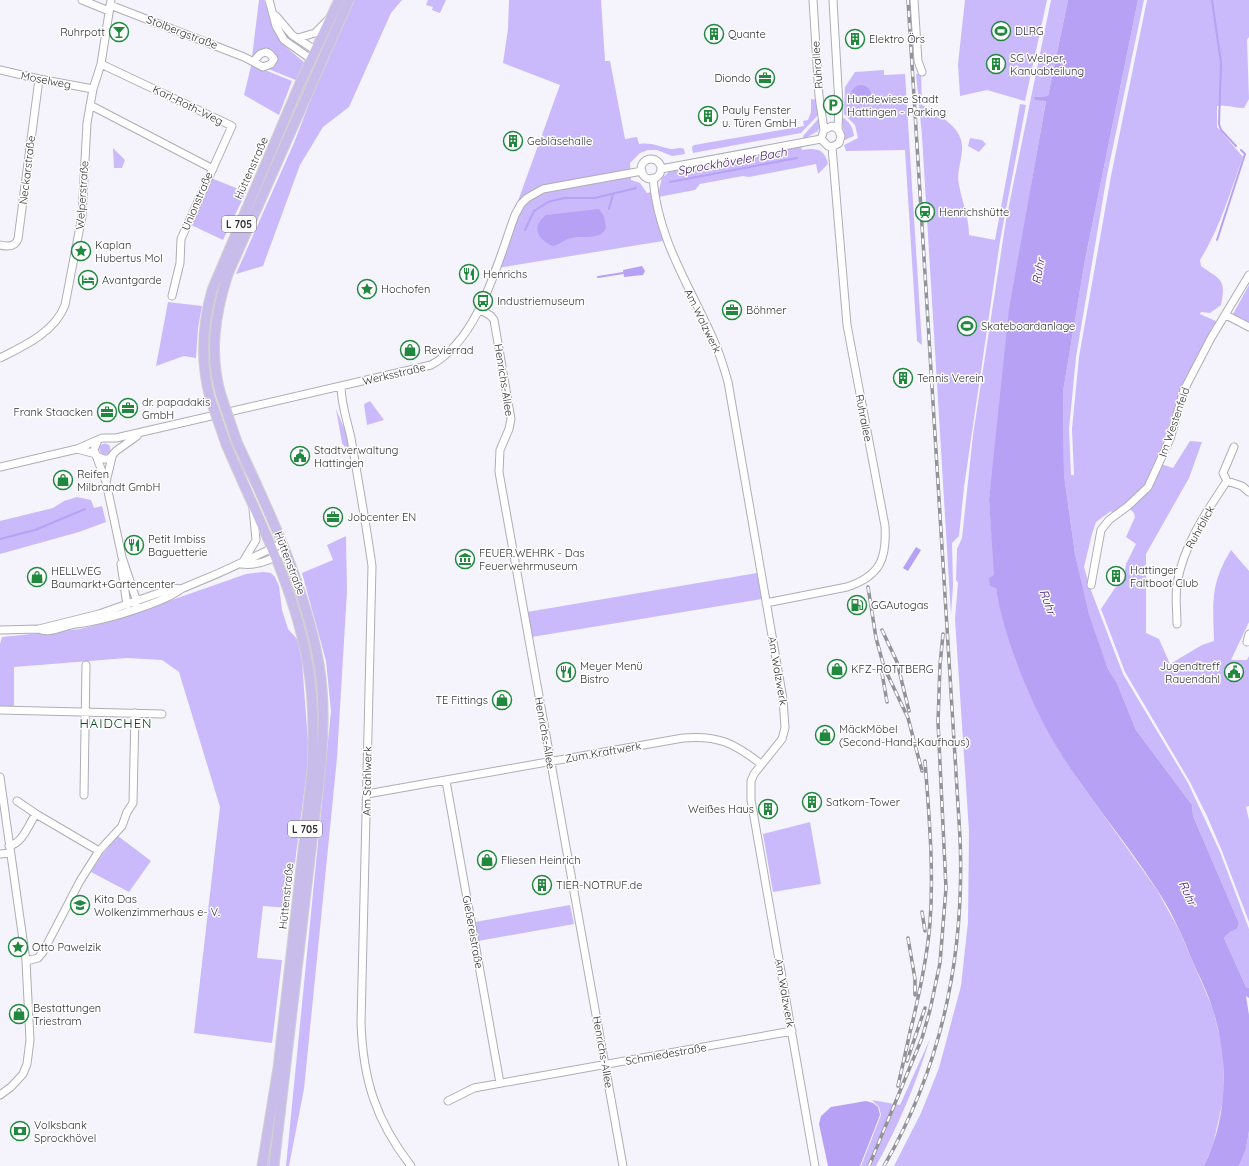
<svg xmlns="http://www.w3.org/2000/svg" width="1249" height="1166" viewBox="0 0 1249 1166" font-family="Quicksand,sans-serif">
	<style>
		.green { fill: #cabafc }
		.water { fill: #b6a1f5 }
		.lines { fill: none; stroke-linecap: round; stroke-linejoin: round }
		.stream { stroke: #b6a1f5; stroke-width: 2 }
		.minor-casing { stroke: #afadb5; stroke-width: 9 }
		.major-casing { stroke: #d1d1d2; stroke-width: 11 }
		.minor { stroke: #fff; stroke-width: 7 }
		.major { stroke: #c8bceb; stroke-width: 9 }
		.rail-casing { stroke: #939298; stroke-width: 3.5 }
		.rail { stroke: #fff; stroke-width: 2; stroke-dasharray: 6; stroke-linecap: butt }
		.major-bridge-casing { stroke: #d1d1d2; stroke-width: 11; stroke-linecap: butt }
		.major-bridge { stroke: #c8bceb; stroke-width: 9 }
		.labels { text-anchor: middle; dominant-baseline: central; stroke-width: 3; stroke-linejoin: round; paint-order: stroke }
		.shield { fill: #fff; stroke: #6e6e70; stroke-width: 1 }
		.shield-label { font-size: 10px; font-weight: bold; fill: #303033 }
		.poi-label { font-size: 11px; fill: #303033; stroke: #fff; text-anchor: start }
		.street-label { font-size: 11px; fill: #303033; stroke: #fff }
		.water-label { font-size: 12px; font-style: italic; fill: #380e70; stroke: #fff }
		.quarter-label { font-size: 13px; letter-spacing: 1px; fill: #004618; stroke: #fff }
	</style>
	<rect width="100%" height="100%" fill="#f5f4fc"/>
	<path class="green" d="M259,0H264L270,19L286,47L305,63L298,81L266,68L274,55L267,49L252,57Z
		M354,0H402L391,13L349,107L323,127L300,165L263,266L236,274L294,143L320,75Z
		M428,0H446L440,13L432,10L433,7L426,5Z
		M509,0H601L605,61H610L625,139L637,137L639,144C651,142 660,147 671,149C676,149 680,147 684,149L685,154L672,156L657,150H648L640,153L630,163L631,180L640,183L647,193L659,190L662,178L670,171L801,146L802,150C816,148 824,148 828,164L818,174L816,164L749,177L743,176L700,184L695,190L653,198L663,241L491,269L509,225L514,227L523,208L514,212L560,85L503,63L508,29Z
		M965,0H1047L1025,101L987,90L960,96L958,64Z
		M1051,0H1068L1048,96L1035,97L1046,100L1028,204L989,500L996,588L1014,653L1027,688L1043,721L1055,743L1079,781L1157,890L1179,930L1213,1009L1223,1050L1224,1096L1213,1145L1204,1166H894L921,1113L939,1068L961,986L968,922L969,831L955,619L958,583L956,580L957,549L962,538L973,435L1006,220Z
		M1138,0H1144L1107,175L1076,357L1069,429L1071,475H1074L1072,429L1079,357L1111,176L1147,0H1249V37L1247,40L1249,99L1244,108C1234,108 1226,104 1217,106V127L1243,157C1230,192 1220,228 1200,260L1201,266C1222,281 1226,279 1221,305L1210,313L1201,312L1200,314L1218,322L1198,354L1179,394L1157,464L1145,487L1113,514L1111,511L1096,522L1092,534L1084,567L1089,585L1123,674L1188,783L1220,852L1249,929V988L1246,987L1224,938L1230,932L1237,929L1239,923L1193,816L1192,805L1136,730L1117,683L1108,669L1088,615L1075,554L1064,475L1063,392L1085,260Z
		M252,62L260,68L292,81L279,115L244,95Z
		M312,66H314L218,293C211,321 211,347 213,376L209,377C206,345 209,316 217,285Z
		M884,70V75L905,74L922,345L917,341L905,150L846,151L844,145L858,138L855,125L844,114L845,87L855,72Z
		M916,74H921L922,105C936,113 961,126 962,145C963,159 956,171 959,185C962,202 969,217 969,235L995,240L1020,104L1026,105L1000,241L964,487L959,536L952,543L953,585L951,615L922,136Z
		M811,99L817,100L819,114L801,133L693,153L692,147L694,145L804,126L803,121L808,120L811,112Z
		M841,116C849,121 853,127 854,136L845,140Z
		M819,118L820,126L818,131L804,139L803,136Z
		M970,138L982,140L986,144L979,152L968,146Z
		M113,148L125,160L122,168H114Z
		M211,178L246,192L223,240L189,224Z
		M1249,285V323L1233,314Z
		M168,302L202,306L198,328L196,358L184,356L156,366Z
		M370,401L384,420L367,425L364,404Z
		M336,409L346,433L350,454L342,443Z
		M1190,441L1202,442L1189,478L1146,554V633L1159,639L1170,664L1202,645L1214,641C1213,603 1210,584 1231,550L1249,571V622L1231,660H1247L1249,656V806L1246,807L1249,820V922L1222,851L1207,816L1190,782L1125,672L1101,609L1115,588L1123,581L1126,564L1136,544L1126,537L1135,517L1134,513L1129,508L1161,464L1173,468Z
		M99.5 449a5.5 5.5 0 1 1 11 0a5.5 5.5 0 1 1-11 0Z
		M242,460L275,536L274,537L251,484L238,461Z
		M77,497L91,500L94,508L102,506L106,522L79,532L0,554V521L53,508L64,501Z
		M346,536L347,591L337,758L304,1089L289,1166H286L331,711L326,661L302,573L333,560L327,545Z
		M286,569C300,605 311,642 317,679C323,708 319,739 318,768L271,1166H266L317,719L285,570Z
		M263,572L271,573L275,577L279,586L282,610L288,629L298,640L302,662L309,755L289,908L263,906L257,958L282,960L272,1043L194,1033L220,807L179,672L162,660L127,658L14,667V706L0,707V644L2,637L80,629L109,622L246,574Z
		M757,573L762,599L532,637L527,612Z
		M810,822L821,884L773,892L763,834Z
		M118,836L151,861L129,892L91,872L102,855Z
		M570,905L574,924L478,941L475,922Z
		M930,1039C916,1083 899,1125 876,1166H861L881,1115L879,1107L872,1100L900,1105Z
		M1249,1131V1166H1239L1246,1149Z"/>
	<path class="water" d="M1068,0H1138L1085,260L1063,392L1064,475L1075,554L1089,615L1108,669L1117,683L1136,730L1192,805L1193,816L1239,923L1237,929L1230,932L1224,938L1246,987L1249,988V998L1246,996L1249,1015V1131L1246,1149L1239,1166H1204C1228,1117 1229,1061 1213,1010C1208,993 1199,976 1192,960C1182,935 1171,910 1156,888C1124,839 1085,794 1055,744C1029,700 1004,638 996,588L990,586L989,578L994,575L989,500L1009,309L1046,101L1035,100L1034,97L1048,96Z
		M851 95a10 10 0 1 1 20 0a10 10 0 1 1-20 0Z
		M599,209L604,216L606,228C600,241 583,235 572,238C564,239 560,245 552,246C537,238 531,227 546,215Z
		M642,266L645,271L643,275L624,277L623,270Z
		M916,547L921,550L908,571L903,568Z
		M866,1101L873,1103L878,1107L880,1115L860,1166H828L819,1124L821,1116L831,1107Z"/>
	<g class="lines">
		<path class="stream" d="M1212,0L1221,63L1219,124L1221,130L1236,146
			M670,182L797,158
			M609,209L613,194
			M525,230L534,211L548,202L564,198H595L636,188
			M1217,240L1245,154L1241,150
			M598,277L623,273
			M0,539L35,530L85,509"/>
		<g class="minor-casing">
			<path id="minor" d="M82,0L109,11
				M269,0L276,26L284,40L311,59
				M813,0L819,96L824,130L821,139L828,146L832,147L839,143L841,136L838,129L832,126L824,130
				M833,0L839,105L838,129
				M914,0L918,61L922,72
				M110,5L244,57L263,67L271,64L274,59L270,54L266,52L260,54L254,61
				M276,16L292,35L315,50
				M298,38L315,33L328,20
				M101,64L232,126L181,239L180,263L172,296
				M0,70L39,79L93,89
				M90,105L213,169
				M641 169a10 10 0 1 1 20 0a10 10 0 1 1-20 0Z
				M661,169L821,139
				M653,178C658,241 690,286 714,341C720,354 724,368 728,382L783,699L785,728L782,739L754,774L751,781V800L815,1166
				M0,245C8,247 15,247 18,239L39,79
				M479,309L491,316L494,320L511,419L509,429L500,450L499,472L623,1166
				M1226,315L1249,327
				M0,358C24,346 55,332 65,305L82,216L87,123L93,89L101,64L111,0
				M341,386C341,404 347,420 351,438C358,480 366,523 372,566L361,1023C363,1080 376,1121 411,1166
				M98,440L94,450L106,482L122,557L137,602L136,606
				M77,449L96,454
				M97,456L103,459H109L116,451L137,436
				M0,467L77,449L102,438H116L142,432L431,365C479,339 497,264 515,215L521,204L527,198L543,189L642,171
				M1227,481L1223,473L1234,447
				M106,482L112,457
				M244,560L256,540L253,508
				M121,564L127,605
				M241,564C257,566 272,560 284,551
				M1091,585L1101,530L1109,520L1128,506L1148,487L1170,439L1184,390L1211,338L1249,275
				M766,603L847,587C880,576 887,559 885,526L847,325L832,147
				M1177,624C1177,611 1175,597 1177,584C1183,546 1206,512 1227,481L1242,486L1249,492
				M39,629C48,634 61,627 71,625C77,623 83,624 89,622C111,618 165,602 181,589C216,575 249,560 282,543
				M0,630L39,629L99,614L173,588L181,589
				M1247,642L1249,634
				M0,710L162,714
				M0,777L26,961L30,1040L27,1064L23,1074L11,1087L0,1095
				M446,781L500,1083
				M367,794L683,738C718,735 734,743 761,764
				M84,795L86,665
				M17,801L36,814
				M9,846C23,843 28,825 36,814L99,851
				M0,854L10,853
				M26,961L38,958L43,952L80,881L99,851L122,826L127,812L133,803L135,713
				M448,1101L474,1088L792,1031"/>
		</g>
		<g class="major-casing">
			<path id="major" d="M221,395C209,354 215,314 228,274L349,0
				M210,398C200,361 202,326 212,290L300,83L339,0
				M237,442C270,513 305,586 319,664C325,700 324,736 320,773L274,1166
				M226,444C256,515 293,583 307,660C314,697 314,735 312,772L278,1068L262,1166"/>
		</g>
		<use href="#minor" class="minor"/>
		<use href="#major" class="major"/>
		<g class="rail-casing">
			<path id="rail" d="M868,587L876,638L884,667L908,718L922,771
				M882,630L897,662L909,711
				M882,673L887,702
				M922,912L925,931
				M908,938L915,979V995
				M911,1029C919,994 927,959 930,923C934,869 929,815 925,761
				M907,1061L925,1008
				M898,1086L912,1023
				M869,1166L922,1038L930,1010L940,963L946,888L938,722L940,665L943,634
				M884,1166C942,1066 965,953 960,837L908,0"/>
		</g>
		<use href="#rail" class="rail"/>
		<g class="major-bridge-casing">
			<path id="major-bridge" d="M221,395L237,442
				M210,398L226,444"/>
		</g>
		<use href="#major-bridge" class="major-bridge"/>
	</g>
	<defs>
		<g id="stadium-ring" transform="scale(1)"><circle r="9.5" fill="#fff" stroke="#20893e" stroke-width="1.5"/><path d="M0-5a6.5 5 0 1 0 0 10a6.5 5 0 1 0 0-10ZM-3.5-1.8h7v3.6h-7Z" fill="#20893e"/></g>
		<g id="bar-ring" transform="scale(1)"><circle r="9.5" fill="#fff" stroke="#20893e" stroke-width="1.5"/><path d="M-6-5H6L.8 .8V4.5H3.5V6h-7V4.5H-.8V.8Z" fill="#20893e"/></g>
		<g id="building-ring" transform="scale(1)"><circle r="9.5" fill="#fff" stroke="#20893e" stroke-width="1.5"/><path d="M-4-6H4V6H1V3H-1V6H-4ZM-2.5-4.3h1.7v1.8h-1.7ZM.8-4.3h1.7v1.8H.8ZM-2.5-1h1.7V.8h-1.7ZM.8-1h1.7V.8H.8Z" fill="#20893e"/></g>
		<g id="office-ring" transform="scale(1)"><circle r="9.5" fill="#fff" stroke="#20893e" stroke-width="1.5"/><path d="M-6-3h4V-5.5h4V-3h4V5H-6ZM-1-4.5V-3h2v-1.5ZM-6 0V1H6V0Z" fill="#20893e"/></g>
		<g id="parking-ring" transform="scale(1)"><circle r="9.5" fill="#fff" stroke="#20893e" stroke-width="1.5"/><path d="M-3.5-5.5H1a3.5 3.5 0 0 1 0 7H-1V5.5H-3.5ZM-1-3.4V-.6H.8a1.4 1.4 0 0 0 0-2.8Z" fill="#20893e"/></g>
		<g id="station-ring" transform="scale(1)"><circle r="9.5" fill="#fff" stroke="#20893e" stroke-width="1.5"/><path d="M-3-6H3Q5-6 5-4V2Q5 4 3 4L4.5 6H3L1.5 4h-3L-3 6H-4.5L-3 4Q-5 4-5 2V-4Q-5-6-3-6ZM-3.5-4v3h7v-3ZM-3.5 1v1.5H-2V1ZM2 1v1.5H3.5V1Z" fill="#20893e"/></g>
		<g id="sight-ring" transform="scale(1)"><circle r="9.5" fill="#fff" stroke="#20893e" stroke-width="1.5"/><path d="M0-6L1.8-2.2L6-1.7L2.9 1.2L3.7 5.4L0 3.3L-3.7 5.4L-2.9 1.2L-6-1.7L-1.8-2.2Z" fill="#20893e"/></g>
		<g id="restaurant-ring" transform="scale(1)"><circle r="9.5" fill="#fff" stroke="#20893e" stroke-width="1.5"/><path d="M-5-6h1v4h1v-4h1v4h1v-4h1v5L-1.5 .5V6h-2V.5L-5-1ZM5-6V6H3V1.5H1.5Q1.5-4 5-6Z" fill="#20893e"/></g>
		<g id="hotel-ring" transform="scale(1)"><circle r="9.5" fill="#fff" stroke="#20893e" stroke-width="1.5"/><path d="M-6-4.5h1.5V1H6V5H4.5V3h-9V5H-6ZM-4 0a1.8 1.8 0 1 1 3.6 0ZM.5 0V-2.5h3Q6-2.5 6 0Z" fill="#20893e"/></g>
		<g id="bus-ring" transform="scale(1)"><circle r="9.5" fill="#fff" stroke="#20893e" stroke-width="1.5"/><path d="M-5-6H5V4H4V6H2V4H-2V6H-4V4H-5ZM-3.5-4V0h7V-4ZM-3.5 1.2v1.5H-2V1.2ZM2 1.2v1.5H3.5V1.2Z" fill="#20893e"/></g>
		<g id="shop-ring" transform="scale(1)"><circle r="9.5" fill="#fff" stroke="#20893e" stroke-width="1.5"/><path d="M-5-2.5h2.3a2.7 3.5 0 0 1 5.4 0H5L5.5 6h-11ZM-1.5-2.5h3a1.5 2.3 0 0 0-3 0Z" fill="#20893e"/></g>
		<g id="civic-ring" transform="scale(1)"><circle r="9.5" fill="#fff" stroke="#20893e" stroke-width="1.5"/><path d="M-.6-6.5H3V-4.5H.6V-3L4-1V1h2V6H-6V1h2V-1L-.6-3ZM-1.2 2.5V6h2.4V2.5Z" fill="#20893e"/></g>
		<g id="museum-ring" transform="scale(1)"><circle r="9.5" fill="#fff" stroke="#20893e" stroke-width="1.5"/><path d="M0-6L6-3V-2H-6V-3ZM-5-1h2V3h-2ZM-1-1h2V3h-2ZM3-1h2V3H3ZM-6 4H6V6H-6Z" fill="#20893e"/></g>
		<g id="fuel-ring" transform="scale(1)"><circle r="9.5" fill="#fff" stroke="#20893e" stroke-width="1.5"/><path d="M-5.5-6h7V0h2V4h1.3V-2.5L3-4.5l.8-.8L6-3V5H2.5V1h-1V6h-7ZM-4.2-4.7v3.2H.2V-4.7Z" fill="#20893e"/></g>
		<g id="school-ring" transform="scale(1)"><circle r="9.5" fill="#fff" stroke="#20893e" stroke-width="1.5"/><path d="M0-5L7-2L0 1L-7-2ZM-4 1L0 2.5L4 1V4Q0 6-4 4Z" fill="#20893e"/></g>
		<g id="bank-ring" transform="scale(1)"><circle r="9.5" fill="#fff" stroke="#20893e" stroke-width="1.5"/><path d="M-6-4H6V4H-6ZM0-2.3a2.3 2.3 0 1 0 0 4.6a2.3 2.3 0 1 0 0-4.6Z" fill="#20893e"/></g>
	</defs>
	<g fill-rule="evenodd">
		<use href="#stadium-ring" x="1001" y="31"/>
		<use href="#bar-ring" x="119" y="32"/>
		<use href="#building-ring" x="714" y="34"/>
		<use href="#building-ring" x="855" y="39"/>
		<use href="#building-ring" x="996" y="64"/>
		<use href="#office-ring" x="765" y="78"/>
		<use href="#parking-ring" x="833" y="105"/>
		<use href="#building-ring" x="708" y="116"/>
		<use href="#building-ring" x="513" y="141"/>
		<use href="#station-ring" x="925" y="212"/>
		<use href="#sight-ring" x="81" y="251"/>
		<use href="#restaurant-ring" x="469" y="274"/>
		<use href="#hotel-ring" x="88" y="280"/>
		<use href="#sight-ring" x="367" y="289"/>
		<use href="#bus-ring" x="483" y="301"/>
		<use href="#office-ring" x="732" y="310"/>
		<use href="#stadium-ring" x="967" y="326"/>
		<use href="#shop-ring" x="410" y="350"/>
		<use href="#building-ring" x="903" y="378"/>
		<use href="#office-ring" x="128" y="408"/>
		<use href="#office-ring" x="107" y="412"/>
		<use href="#civic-ring" x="300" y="456"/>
		<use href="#shop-ring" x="63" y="480"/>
		<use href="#office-ring" x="333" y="517"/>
		<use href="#restaurant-ring" x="134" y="545"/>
		<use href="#museum-ring" x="465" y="559"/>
		<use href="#building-ring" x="1116" y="576"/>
		<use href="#shop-ring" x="37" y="577"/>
		<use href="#fuel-ring" x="857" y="605"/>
		<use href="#shop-ring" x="837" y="669"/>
		<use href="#restaurant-ring" x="566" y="672"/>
		<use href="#civic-ring" x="1234" y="672"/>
		<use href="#shop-ring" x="502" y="700"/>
		<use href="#shop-ring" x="825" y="735"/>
		<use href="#building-ring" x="812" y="802"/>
		<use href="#building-ring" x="768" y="809"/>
		<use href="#shop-ring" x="487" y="860"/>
		<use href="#building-ring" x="542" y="885"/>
		<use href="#school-ring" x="80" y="905"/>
		<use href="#sight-ring" x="18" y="947"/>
		<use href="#shop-ring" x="19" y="1014"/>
		<use href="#bank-ring" x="20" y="1131"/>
	</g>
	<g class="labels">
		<g class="shield">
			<rect x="222" y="216" width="34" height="16" rx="3"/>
			<rect x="288" y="821" width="34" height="16" rx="3"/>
		</g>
		<g class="shield-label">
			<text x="239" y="224">L 705</text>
			<text x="305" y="829">L 705</text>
		</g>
		<g class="poi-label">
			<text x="1015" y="31">DLRG</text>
			<text x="105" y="32" text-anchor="end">Ruhrpott</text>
			<text x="728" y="34">Quante</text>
			<text x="869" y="39">Elektro Örs</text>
			<text x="1010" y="58">SG Welper,<tspan x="1010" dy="13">Kanuabteilung</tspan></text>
			<text x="751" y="78" text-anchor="end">Diondo</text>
			<text x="847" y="99">Hundewiese Stadt<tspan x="847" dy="13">Hattingen - Parking</tspan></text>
			<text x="722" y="110">Pauly Fenster<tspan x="722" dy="13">u. Türen GmbH</tspan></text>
			<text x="527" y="141">Gebläsehalle</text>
			<text x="939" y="212">Henrichshütte</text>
			<text x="95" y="245">Kaplan<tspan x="95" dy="13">Hubertus Mol</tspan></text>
			<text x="483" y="274">Henrichs</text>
			<text x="102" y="280">Avantgarde</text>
			<text x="381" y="289">Hochofen</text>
			<text x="497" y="301">Industriemuseum</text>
			<text x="746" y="310">Böhmer</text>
			<text x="981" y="326">Skateboardanlage</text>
			<text x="424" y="350">Revierrad</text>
			<text x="917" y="378">Tennis Verein</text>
			<text x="142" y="402">dr. papadakis<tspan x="142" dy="13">GmbH</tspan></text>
			<text x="93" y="412" text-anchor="end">Frank Staacken</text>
			<text x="314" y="450">Stadtverwaltung<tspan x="314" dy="13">Hattingen</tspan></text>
			<text x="77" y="474">Reifen<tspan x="77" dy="13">Milbrandt GmbH</tspan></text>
			<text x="347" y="517">Jobcenter EN</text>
			<text x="148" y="539">Petit Imbiss<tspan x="148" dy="13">Baguetterie</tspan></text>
			<text x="479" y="553">FEUER.WEHRK - Das<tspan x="479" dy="13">Feuerwehrmuseum</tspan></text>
			<text x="1130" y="570">Hattinger<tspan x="1130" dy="13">Faltboot Club</tspan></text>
			<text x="51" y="571">HELLWEG<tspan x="51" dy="13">Baumarkt+Gartencenter</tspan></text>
			<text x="871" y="605">GGAutogas</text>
			<text x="580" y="666">Meyer Menü<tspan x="580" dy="13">Bistro</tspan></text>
			<text x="1220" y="666" text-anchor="end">Jugendtreff<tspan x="1220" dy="13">Rauendahl</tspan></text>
			<text x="851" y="669">KFZ-ROTTBERG</text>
			<text x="488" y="700" text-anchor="end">TE Fittings</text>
			<text x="839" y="729">MäckMöbel<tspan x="839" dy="13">(Second-Hand-Kaufhaus)</tspan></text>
			<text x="826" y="802">Satkom-Tower</text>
			<text x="754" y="809" text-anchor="end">Weißes Haus</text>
			<text x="501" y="860">Fliesen Heinrich</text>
			<text x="556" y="885">TIER-NOTRUF.de</text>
			<text x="94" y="899">Kita Das<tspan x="94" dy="13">Wolkenzimmerhaus e- V.</tspan></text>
			<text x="32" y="947">Otto Pawelzik</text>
			<text x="33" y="1008">Bestattungen<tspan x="33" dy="13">Triestram</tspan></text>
			<text x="34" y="1125">Volksbank<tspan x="34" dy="13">Sprockhövel</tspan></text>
		</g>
		<g class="street-label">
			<text transform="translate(182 32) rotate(21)">Stolbergstraße</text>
			<text transform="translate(817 65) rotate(-94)">Ruhrallee</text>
			<text transform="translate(46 80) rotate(11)">Moselweg</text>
			<text transform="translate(188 105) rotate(26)">Karl-Roth-Weg</text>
			<text transform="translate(251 168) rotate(-66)">Hüttenstraße</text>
			<text transform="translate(27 170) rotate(-83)">Neckarstraße</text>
			<text transform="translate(82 195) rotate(-86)">Welperstraße</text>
			<text transform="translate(197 201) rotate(-67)">Unionstraße</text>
			<text transform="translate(703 321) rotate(64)">Am Walzwerk</text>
			<text transform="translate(394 374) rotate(-13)">Werksstraße</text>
			<text transform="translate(504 380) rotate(81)">Henrichs-Allee</text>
			<text transform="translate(864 418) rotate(79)">Ruhrallee</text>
			<text transform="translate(1174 422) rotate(-71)">Im Westenfeld</text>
			<text transform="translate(1200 527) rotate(-61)">Ruhrblick</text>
			<text transform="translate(290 563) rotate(69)">Hüttenstraße</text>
			<text transform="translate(778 671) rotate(80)">Am Walzwerk</text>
			<text transform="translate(545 733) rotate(80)">Henrichs-Allee</text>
			<text transform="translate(603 752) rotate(-10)">Zum Kraftwerk</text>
			<text transform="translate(367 781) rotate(-89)">Am Stahlwerk</text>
			<text transform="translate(286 896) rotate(-84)">Hüttenstraße</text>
			<text transform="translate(473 932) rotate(80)">Gießereistraße</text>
			<text transform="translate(785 993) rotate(80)">Am Walzwerk</text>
			<text transform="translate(603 1052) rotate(80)">Henrichs-Allee</text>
			<text transform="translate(666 1054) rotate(-10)">Schmiedestraße</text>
		</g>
		<g class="water-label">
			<text transform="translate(732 161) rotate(-10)">Sprockhöveler Bach</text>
			<text transform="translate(1038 271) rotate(-80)">Ruhr</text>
			<text transform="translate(1048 602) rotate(70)">Ruhr</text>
			<text transform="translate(1188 893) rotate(65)">Ruhr</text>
		</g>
		<g class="quarter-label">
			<text x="116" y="723">HAIDCHEN</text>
		</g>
	</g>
</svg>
